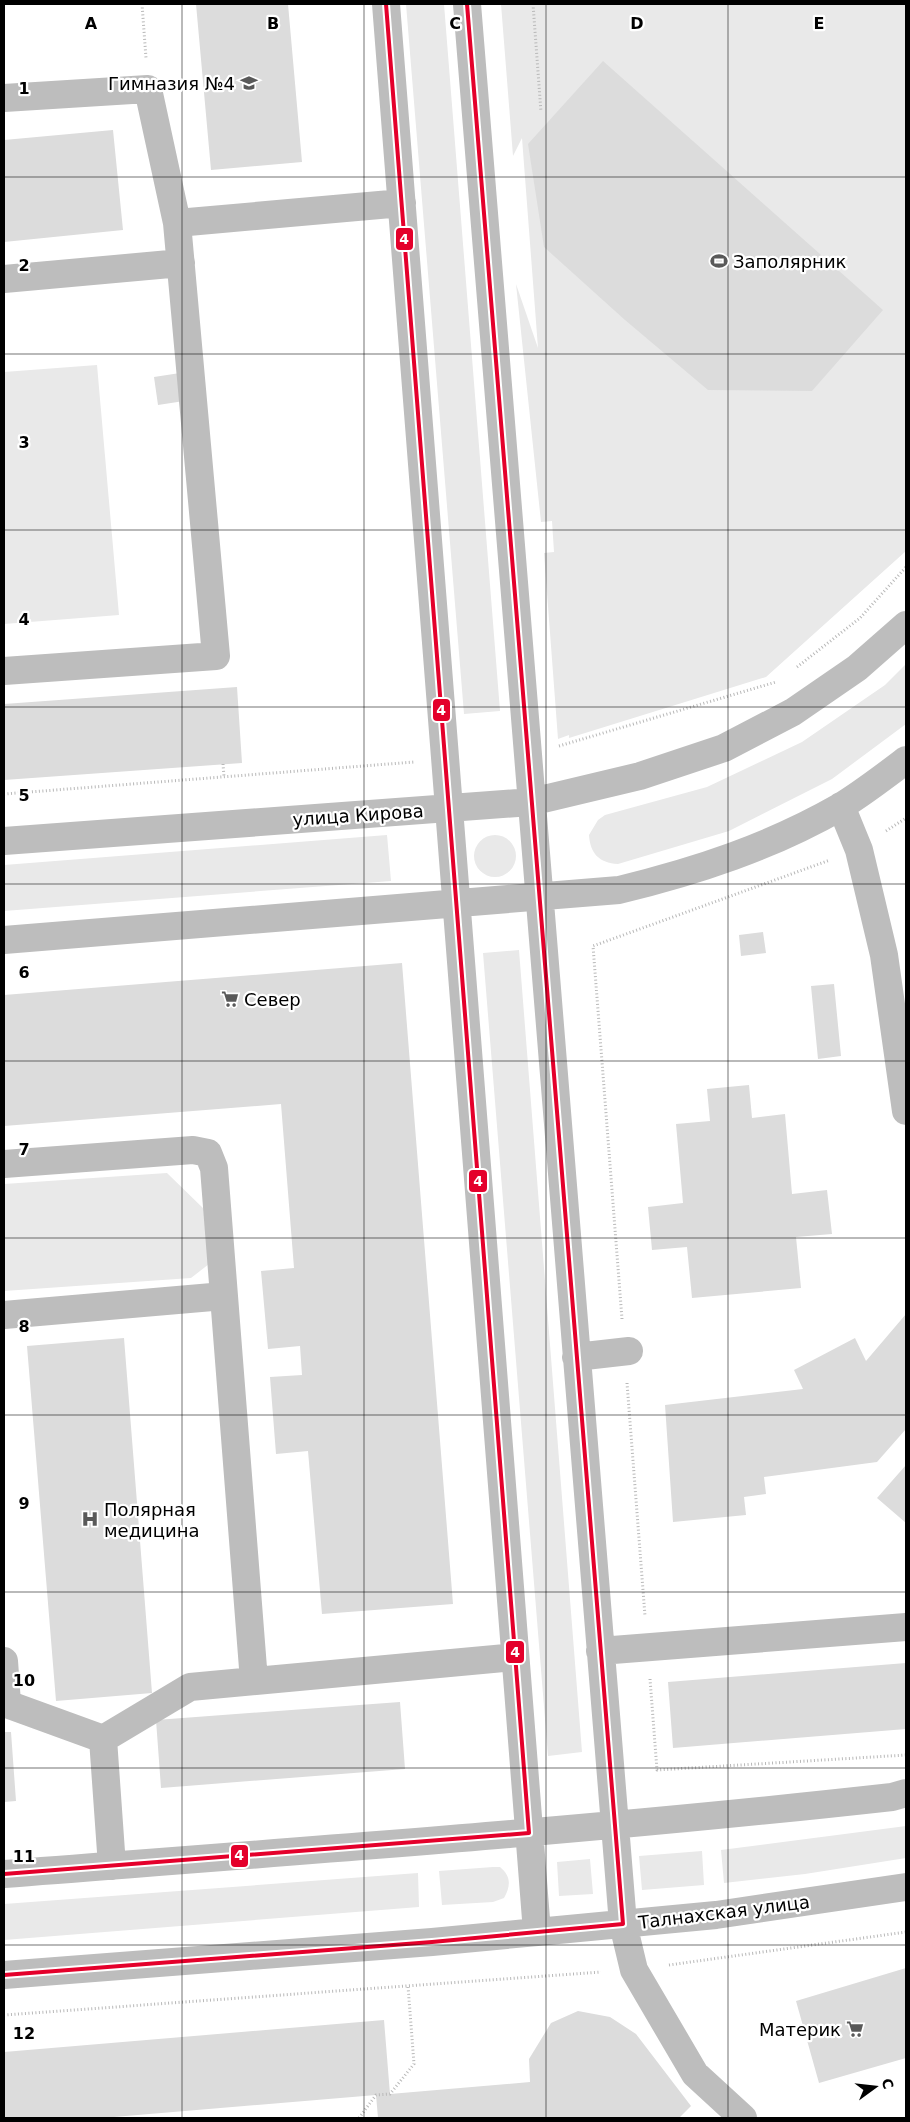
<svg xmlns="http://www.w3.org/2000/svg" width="910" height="2122" viewBox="0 0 910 2122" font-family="'DejaVu Sans',sans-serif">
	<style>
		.green { fill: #e9e9e9 }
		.building { fill: #dcdcdc }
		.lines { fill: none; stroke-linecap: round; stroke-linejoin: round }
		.path { stroke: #b8b8b8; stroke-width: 3; stroke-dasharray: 1 2.5; stroke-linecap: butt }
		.minor { stroke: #bdbdbd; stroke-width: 28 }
		.bus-1-casing { stroke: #fff; stroke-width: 8 }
		.bus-1 { stroke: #e4002b; stroke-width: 4 }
		.grid { fill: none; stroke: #000; stroke-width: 1; stroke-opacity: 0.55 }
		.labels { text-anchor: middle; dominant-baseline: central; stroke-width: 4.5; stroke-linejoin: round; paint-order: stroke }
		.poi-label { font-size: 18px; fill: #000; stroke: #fff; text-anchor: start }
		.street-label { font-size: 18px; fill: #000; stroke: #fff }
		.grid-label { font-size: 16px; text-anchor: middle; font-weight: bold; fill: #000; stroke: #fff; stroke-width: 4.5; stroke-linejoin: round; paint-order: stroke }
		.line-badge { stroke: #fff; stroke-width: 2 }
		.badge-label { font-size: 14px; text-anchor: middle; font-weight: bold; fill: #fff }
	</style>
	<rect width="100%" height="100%" fill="#fff"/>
	<path class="green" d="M406,4H444L500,711L464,714Z
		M501,4H906V551L766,677L569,738V735L558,739L544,553L554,552L552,521L541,522L516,284L538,348L522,138L513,156Z
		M97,365L119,615L4,624V372Z
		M906,664V724L832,779L729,831L618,864C599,863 590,853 589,835L598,820L605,815L707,787L802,742L885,685Z
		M474 856a21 21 0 1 1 42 0a21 21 0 1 1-42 0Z
		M387,835L391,881L4,911V865Z
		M519,950L582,1752L548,1756L483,953Z
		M167,1173L205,1210L209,1264L191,1278L4,1291V1184Z
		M906,1826V1858L805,1874L724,1883L721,1850Z
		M702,1851L704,1885L642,1890L639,1856Z
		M590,1859L593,1894L559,1896L557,1862Z
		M493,1867H500C511,1876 511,1886 504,1898L493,1902L442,1905L439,1871Z
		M418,1873L419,1907L4,1940V1904Z"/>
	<path class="building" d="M196,4H288L302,162L211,170Z
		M603,61L883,310L812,391L708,390L625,320L544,247L528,144Z
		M113,130L123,230L4,242V140Z
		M180,373L184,401L158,405L154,377Z
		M237,687L242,763L4,780V704Z
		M763,932L766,953L741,956L739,935Z
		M402,963L453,1604L322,1614L308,1451L276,1454L270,1377L302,1375L300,1346L268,1349L261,1271L294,1268L281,1104L4,1126V995Z
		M834,984L841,1056L818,1059L811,986Z
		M749,1085L752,1118L785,1114L792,1194L827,1190L832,1234L796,1237L801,1288L692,1298L687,1247L652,1250L648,1207L683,1203L676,1124L710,1121L707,1089Z
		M906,1314V1429L877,1462L764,1477L766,1494L744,1497L746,1515L673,1522L665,1405L803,1389L794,1370L855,1338L866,1361Z
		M124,1338L152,1693L56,1701L27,1346Z
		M906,1465V1523L877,1498Z
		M906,1663V1729L673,1748L668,1682Z
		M400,1702L405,1769L161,1788L156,1720Z
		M4,1732H11L16,1801L4,1802Z
		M906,1968V2058L819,2083L796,2001Z
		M578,2011L610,2017L636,2034L691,2106L679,2118H378L376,2095L102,2118H4V2052L384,2020L390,2094L530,2082L529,2059L551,2023Z"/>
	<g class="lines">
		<path class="path" d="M142,4L146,58
			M533,4L541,112
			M797,667L860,618L906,567
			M559,746L776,682
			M223,764L224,777
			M4,794L414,762
			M886,831L906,818
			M622,1319L593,946L830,860
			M627,1383L645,1616
			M650,1679L657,1770L906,1755
			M669,1965L906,1932
			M4,2015L601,1972
			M359,2118L376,2095L390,2094L414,2064L408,1986"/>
		<path class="minor" d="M386,4L537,1932
			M467,4L623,1924L634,1970L695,2074L743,2118
			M4,98L148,89L177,223L402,203
			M4,279L181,263
			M4,671L216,656L177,223
			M841,806L859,850L884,955L906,1111
			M4,841L531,802L640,776L724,748L793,712L857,668L906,625
			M4,940L619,890C697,871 770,847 840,807C863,793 885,776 906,760
			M4,1164L193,1150L208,1153L214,1168L254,1681
			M4,1315L224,1296
			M576,1357L629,1351
			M600,1651L906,1627
			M4,1661L7,1703
			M4,1703L103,1739
			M112,1866L103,1739L190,1687L515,1657
			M4,1874C300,1851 596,1830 892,1797L906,1793
			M4,1975L432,1942L537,1932L716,1915L906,1887"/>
		<g class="bus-1-casing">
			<path id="bus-1" d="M4,1874L529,1833L386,4
				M4,1975L432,1942L623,1924L467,4"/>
		</g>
		<use href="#bus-1" class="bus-1"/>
	</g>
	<path class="grid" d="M182,4V2118M364,4V2118M546,4V2118M728,4V2118M4,177H906M4,354H906M4,530H906M4,707H906M4,884H906M4,1061H906M4,1238H906M4,1415H906M4,1592H906M4,1768H906M4,1945H906"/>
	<defs>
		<g id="school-bare" transform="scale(1.35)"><path d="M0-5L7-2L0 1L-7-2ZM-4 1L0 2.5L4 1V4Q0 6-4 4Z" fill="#595959" stroke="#fff" stroke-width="2.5" paint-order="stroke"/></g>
		<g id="stadium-bare" transform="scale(1.35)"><path d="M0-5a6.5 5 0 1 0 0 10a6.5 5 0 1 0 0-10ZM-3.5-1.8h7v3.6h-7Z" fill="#595959" stroke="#fff" stroke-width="2.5" paint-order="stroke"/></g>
		<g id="supermarket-bare" transform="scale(1.35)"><path d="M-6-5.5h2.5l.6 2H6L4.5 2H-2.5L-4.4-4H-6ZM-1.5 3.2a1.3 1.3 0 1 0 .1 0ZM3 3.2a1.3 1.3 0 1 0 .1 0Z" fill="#595959" stroke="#fff" stroke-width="2.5" paint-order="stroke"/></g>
		<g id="hospital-bare" transform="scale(1.35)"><path d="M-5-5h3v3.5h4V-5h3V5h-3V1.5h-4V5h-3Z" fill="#595959" stroke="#fff" stroke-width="2.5" paint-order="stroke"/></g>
	</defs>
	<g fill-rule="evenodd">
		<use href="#school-bare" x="249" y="83"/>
		<use href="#stadium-bare" x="719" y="261"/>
		<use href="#supermarket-bare" x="230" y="999"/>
		<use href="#hospital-bare" x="90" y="1519"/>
		<use href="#supermarket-bare" x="855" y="2029"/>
	</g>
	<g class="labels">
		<g class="poi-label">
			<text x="235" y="83" text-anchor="end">Гимназия №4</text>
			<text x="733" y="261">Заполярник</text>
			<text x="244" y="999">Север</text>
			<text x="104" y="1509">Полярная<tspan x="104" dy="21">медицина</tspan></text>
			<text x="841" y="2029" text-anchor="end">Материк</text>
		</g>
		<g class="street-label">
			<text transform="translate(358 815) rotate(-4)">улица Кирова</text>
			<text transform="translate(724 1912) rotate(-7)">Талнахская улица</text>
		</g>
	</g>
	<g class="grid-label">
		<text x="91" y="29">A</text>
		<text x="273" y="29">B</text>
		<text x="455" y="29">C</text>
		<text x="637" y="29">D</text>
		<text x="819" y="29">E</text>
		<text x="24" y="94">1</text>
		<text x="24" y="271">2</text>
		<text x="24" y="448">3</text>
		<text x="24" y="625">4</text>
		<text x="24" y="801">5</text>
		<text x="24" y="978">6</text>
		<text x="24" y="1155">7</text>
		<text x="24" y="1332">8</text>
		<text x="24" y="1509">9</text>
		<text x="24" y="1686">10</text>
		<text x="24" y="1862">11</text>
		<text x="24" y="2039">12</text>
	</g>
	<g class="line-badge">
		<rect x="395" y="227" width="19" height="24" rx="5" fill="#e4002b"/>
		<rect x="432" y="698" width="19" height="24" rx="5" fill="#e4002b"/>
		<rect x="468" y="1169" width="20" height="24" rx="5" fill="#e4002b"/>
		<rect x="505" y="1640" width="20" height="24" rx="5" fill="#e4002b"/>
		<rect x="230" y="1844" width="19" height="24" rx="5" fill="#e4002b"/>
	</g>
	<g class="badge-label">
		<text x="404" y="244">4</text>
		<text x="441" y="715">4</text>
		<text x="478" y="1186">4</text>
		<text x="515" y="1657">4</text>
		<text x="239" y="1860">4</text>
	</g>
	<rect width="910" height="2122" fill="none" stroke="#000000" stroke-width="10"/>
	<g transform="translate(875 2087) rotate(75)" stroke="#ffffff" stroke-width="4" paint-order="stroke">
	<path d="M0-4L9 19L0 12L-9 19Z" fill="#000000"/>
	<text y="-8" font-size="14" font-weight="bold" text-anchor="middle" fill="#000000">С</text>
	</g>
</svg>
